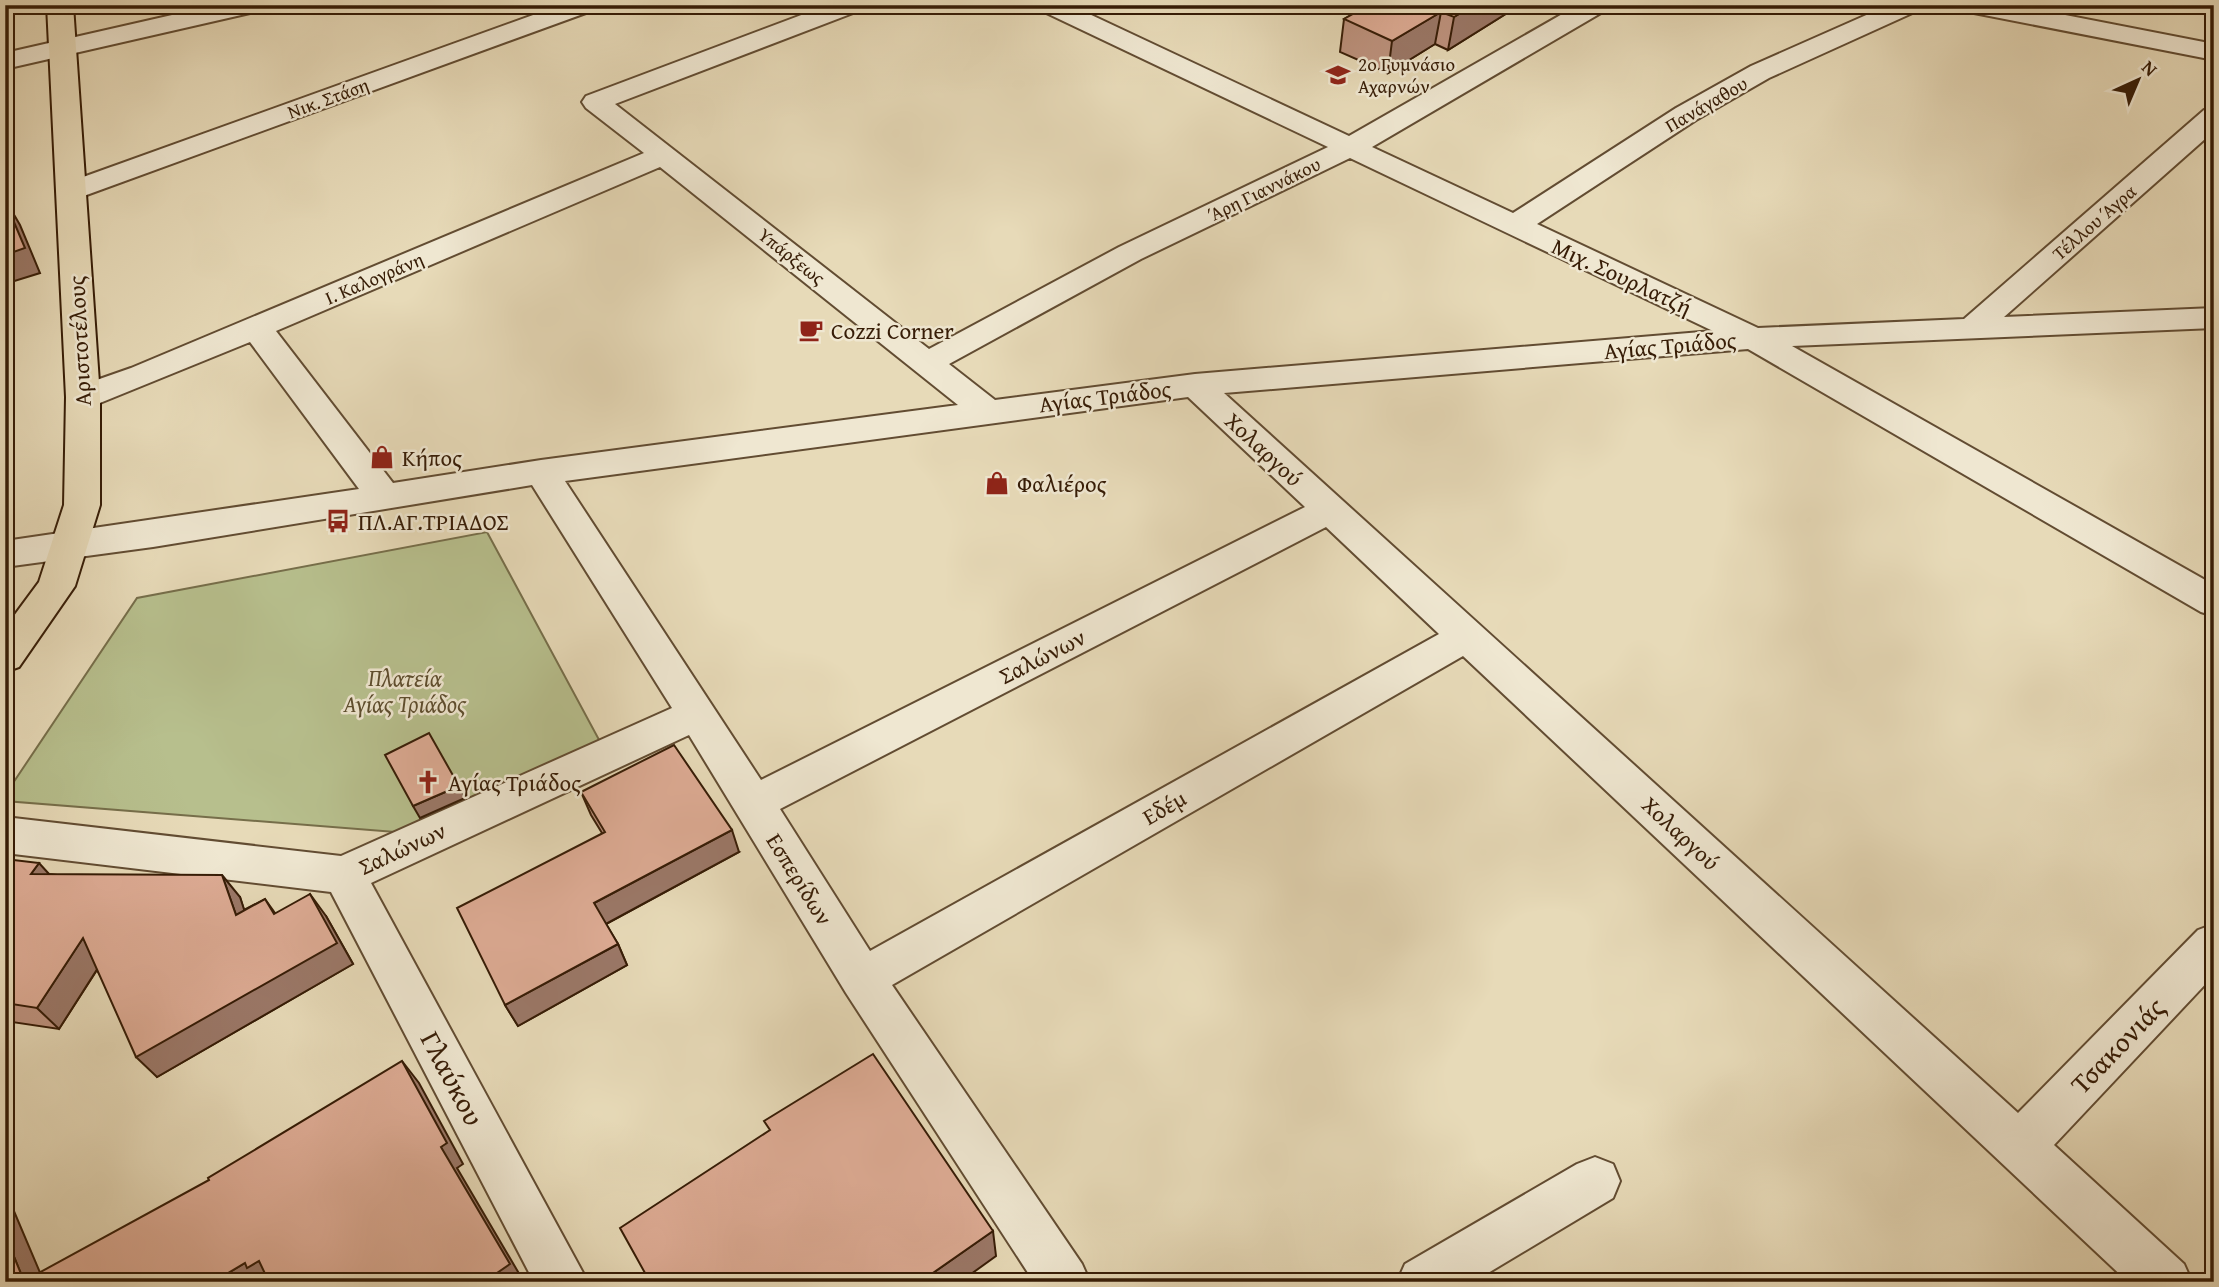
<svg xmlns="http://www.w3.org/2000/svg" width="2219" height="1287" viewBox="0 0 2219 1287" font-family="'Gentium Book Plus',serif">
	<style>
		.green { fill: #b7bf8d; stroke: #766e4a; stroke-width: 2 }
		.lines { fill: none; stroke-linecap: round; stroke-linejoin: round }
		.minor-casing { stroke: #624c32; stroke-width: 4 }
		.major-casing { stroke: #361c06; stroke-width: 4 }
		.minor { fill: #efe7d1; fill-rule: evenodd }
		.major { fill: #e7dab8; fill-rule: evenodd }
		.wall { fill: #be937f; stroke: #361c06; stroke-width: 2 }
		.shaded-wall { fill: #9b7868; stroke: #361c06; stroke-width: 2 }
		.building { fill: #ddab94; stroke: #361c06; stroke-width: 2 }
		.labels { text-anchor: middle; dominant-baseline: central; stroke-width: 5; stroke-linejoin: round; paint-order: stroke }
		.far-poi-label { font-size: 19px; fill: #361c06; stroke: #efe7d1; text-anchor: start }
		.far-street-label { font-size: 19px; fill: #361c06; stroke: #efe7d1 }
		.street-label { font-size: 23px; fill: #361c06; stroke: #efe7d1 }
		.poi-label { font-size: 23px; fill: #361c06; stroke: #efe7d1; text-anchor: start }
		.park-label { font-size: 23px; font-style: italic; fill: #5d4d2e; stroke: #efe7d1 }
		.near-street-label { font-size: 28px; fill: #361c06; stroke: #efe7d1 }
	</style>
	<rect width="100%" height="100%" fill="#e7dab8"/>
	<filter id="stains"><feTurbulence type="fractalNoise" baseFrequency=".00286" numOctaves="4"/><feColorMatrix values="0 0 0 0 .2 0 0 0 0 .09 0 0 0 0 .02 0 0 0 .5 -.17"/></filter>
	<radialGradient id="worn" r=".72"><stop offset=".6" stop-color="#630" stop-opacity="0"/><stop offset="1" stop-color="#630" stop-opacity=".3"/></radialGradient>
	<path class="green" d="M487,532L604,749L433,835L5,801V795L137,598Z"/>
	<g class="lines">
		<g class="minor-casing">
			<path id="minor" d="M216,5H262L259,10L250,13L5,69V53Z
				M561,5H597L594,10L81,197L71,200L61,197L57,191L61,185Z
				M828,5H864L861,10L615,104L929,349L1119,247L1328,147L1040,10L1037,5H1070L1349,136L1578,5H1609L1606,10L1372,147L1513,213L1676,108L1751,66L1889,5H1922L1919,10L1769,78L1696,120L1537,224L1758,328L1964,319L2204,110L2214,108V131L2004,317L2214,308V328L1792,346L2214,585V616L2201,612L1748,349L1224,393L2018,1113L2198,930L2214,924V975L2054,1145L2184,1264L2192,1282H2128L1463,656L892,985L1082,1264L1090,1282H1034L846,993L689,735L371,883L588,1282H534L331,892L5,853V817L341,856L672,708L532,485L153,547L5,567V541L359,489L250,342L95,405L83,408L71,405L66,397L71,389L131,368L644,153L586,108L582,102L586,96ZM1350,158L1713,331L1195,374L995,400L949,364L1141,259ZM660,167L958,405L541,460L393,483L276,331ZM1188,397L1305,507L761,780L565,481ZM1326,527L1439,634L870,951L780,809Z
				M1962,5H2014L2214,44V60L1974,13L1965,10Z
				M1595,1157L1613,1164L1620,1181L1613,1198L1473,1282H1397L1405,1264L1577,1164Z"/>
		</g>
		<g class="major-casing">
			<path id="major" d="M47,5H73L100,397V505L75,586L19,667L5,672V628L39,582L64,505L66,397Z"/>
		</g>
		<use href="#minor" class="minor"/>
		<use href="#major" class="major"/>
	</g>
	<path class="wall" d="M1369,5H1520L1448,50L1435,44L1388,73L1340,52L1344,19Z
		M581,792L739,852L606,924L618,944L627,965L518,1026L505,1005L602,833L591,815Z
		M5,859L49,874L240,897L244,910L265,899L275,913L326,916L353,964L157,1077L97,970L59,1029L5,1021Z"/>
	<path class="shaded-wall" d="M1474,5H1520L1448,50L1454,17Z
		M1441,12L1435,44L1388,73L1392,41Z
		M6,201L20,225L40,273L5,284Z
		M459,786L465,798L420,818L413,806Z
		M732,830L739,852L604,925L594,903Z
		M39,863L59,885L31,874Z
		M222,875L240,897L253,937L236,915Z
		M310,894L326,916L353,964L157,1077L136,1057Z
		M83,938L103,960L59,1029L37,1008Z
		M618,944L627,965L518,1026L505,1005Z
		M402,1061L419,1083L463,1164L457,1168L524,1282H484L441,1147Z
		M5,1190L44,1282L24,1281L5,1235Z
		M993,1231L996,1256L960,1282H920Z
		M259,1261L278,1282H213L245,1263Z"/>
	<path class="building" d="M1369,5H1474L1454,17L1441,12L1392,41L1344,19Z
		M5,201L25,248L5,255Z
		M429,733L459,786L413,806L385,755Z
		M674,745L732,830L594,903L618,944L505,1005L457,908L605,832L581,792Z
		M5,859L39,863L31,874L222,875L236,915L265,899L274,914L310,894L337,943L136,1057L83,938L37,1008L5,1003Z
		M873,1054L993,1231L920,1282H650L620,1228L770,1130L764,1121Z
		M402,1061L447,1143L441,1147L510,1264L484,1282H269L259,1261L247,1268L245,1263L213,1282H5V1235L24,1281L209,1180L208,1178Z"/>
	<defs>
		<g id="school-bare" transform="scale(1.89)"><path d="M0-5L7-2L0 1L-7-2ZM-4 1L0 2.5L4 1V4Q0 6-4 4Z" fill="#8f2418" stroke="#efe7d1" stroke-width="2.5" paint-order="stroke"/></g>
		<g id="cafe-bare" transform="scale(1.89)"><path d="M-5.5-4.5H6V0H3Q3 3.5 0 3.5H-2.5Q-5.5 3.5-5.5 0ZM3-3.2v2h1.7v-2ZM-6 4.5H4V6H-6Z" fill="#8f2418" stroke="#efe7d1" stroke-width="2.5" paint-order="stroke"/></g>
		<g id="shop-bare" transform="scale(1.89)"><path d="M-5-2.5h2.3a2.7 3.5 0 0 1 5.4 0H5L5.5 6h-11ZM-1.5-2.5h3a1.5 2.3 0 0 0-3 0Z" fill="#8f2418" stroke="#efe7d1" stroke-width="2.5" paint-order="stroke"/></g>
		<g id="bus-bare" transform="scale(1.89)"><path d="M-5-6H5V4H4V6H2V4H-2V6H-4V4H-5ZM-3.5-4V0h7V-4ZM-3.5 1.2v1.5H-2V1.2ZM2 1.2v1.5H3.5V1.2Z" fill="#8f2418" stroke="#efe7d1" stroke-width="2.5" paint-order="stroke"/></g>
		<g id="church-bare" transform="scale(1.89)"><path d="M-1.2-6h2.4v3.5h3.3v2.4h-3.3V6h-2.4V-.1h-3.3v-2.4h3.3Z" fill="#8f2418" stroke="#efe7d1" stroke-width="2.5" paint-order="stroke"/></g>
	</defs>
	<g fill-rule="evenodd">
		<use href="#school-bare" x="1338" y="75"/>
		<use href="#cafe-bare" x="811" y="330"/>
		<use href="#shop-bare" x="382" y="457"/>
		<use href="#shop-bare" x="997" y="483"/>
		<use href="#bus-bare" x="338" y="521"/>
		<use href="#church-bare" x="428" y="782"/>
	</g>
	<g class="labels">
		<g class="far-poi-label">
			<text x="1358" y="64">2ο Γυμνάσιο<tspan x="1358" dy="22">Αχαρνών</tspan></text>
		</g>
		<g class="far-street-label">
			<text transform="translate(328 98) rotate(-20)">Νικ. Στάση</text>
			<text transform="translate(1706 104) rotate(-30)">Πανάγαθου</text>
			<text transform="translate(1264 189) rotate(-26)">Άρη Γιαννάκου</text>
			<text transform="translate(2094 222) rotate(-41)">Τέλλου Άγρα</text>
			<text transform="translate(792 256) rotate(38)">Υπάρξεως</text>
			<text transform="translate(374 278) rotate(-23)">Ι. Καλογράνη</text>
		</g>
		<g class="street-label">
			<text transform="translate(1622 276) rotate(25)">Μιχ. Σουρλατζή</text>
			<text transform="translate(79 341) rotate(-93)">Αριστοτέλους</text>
			<text transform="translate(1670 345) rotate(-5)">Αγίας Τριάδος</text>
			<text transform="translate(1105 396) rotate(-7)">Αγίας Τριάδος</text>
			<text transform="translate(1264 449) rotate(43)">Χολαργού</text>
			<text transform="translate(1042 656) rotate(-27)">Σαλώνων</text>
			<text transform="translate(1164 807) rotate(-30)">Εδέμ</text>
			<text transform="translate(1681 833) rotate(43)">Χολαργού</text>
			<text transform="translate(402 848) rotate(-25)">Σαλώνων</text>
			<text transform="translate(800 879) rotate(58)">Εσπερίδων</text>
		</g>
		<g class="poi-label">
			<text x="831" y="330">Cozzi Corner</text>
			<text x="402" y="457">Κήπος</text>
			<text x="1017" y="483">Φαλιέρος</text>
			<text x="358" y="521">ΠΛ.ΑΓ.ΤΡΙΑΔΟΣ</text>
			<text x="448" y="782">Αγίας Τριάδος</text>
		</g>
		<g class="park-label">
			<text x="405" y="677">Πλατεία<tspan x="405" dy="26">Αγίας Τριάδος</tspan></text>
		</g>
		<g class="near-street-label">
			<text transform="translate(2117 1045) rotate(-46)">Τσακονιάς</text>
			<text transform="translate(453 1078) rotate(62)">Γλαύκου</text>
		</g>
	</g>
	<rect width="2219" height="1287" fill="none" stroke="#e7dab8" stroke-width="28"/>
	<rect x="7" y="7" width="2205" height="1273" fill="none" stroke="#361c06" stroke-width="3.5"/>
	<rect x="14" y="14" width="2191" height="1259" fill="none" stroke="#361c06" stroke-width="2"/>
	<g transform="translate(2138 80) rotate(44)" stroke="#efe7d1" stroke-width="5" paint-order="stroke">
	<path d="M0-5L12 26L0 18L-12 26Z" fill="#361c06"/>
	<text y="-10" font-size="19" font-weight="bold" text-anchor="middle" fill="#361c06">N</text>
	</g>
	<rect width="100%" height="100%" filter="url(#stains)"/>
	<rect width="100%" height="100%" fill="url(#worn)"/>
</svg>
